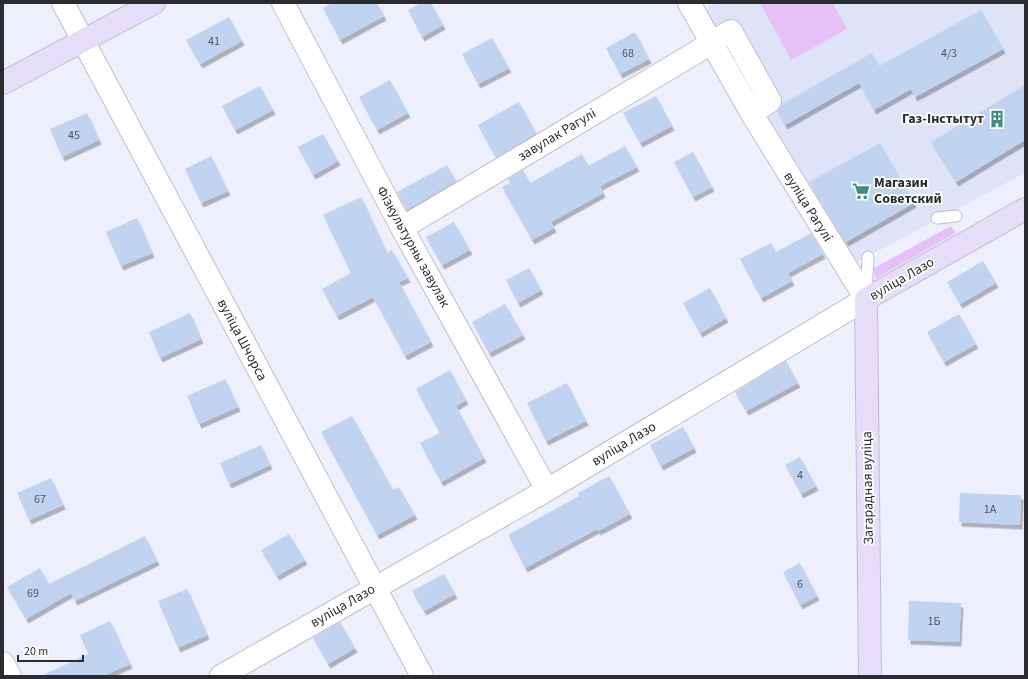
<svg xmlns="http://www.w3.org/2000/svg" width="1028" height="679" viewBox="0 0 1028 679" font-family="'Source Sans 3',sans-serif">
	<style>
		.built { fill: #dfe3f8 }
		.green { fill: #e6c1f7 }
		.building { fill: #c0d3f1; filter: url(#shadow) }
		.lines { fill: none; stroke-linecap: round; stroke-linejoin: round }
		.lane-casing { stroke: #bcbfcc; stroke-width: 13 }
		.street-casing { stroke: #bcbfcc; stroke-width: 24 }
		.secondary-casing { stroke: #bcbfcc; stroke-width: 24 }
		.lane { stroke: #fff; stroke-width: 11 }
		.street { stroke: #fff; stroke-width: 22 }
		.secondary { stroke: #e6def9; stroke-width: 22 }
		.labels { text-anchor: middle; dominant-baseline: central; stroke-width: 3.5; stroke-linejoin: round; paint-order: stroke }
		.number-label { font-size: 12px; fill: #505661 }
		.poi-label { font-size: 14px; font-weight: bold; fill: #2b2c31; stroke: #fff; text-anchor: end }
		.street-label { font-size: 14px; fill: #2b2c31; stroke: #fff }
	</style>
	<defs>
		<filter id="shadow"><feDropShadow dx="2.5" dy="4.5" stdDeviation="0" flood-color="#0004"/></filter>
	</defs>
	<rect width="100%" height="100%" fill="#edeffd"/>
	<path class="built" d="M716,3H1025V173L844,269L705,9Z"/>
	<path class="green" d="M760,3H833L847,29L791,60Z
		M951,226L956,233L875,279L874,268Z"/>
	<path class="building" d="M332,3H377L384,16L340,40L323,8Z
		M421,3H431L443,25L422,37L408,10Z
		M981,10L1003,49L915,97L911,89L874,110L859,83L785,125L777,111L782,104L872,53L879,66Z
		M229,17L242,41L200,64L186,40Z
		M635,32L649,59L620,74L606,48Z
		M492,38L509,68L478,84L462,54Z
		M390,80L408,113L377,130L359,97Z
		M1025,85V140L956,182L931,142Z
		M260,86L273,110L235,130L222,106Z
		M656,96L672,126L640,143L623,113Z
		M519,102L536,133L496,158L478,125Z
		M87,113L99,140L62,157L50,129Z
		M323,134L338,161L313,175L298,147Z
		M880,143L914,203L846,242L809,182Z
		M625,146L637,167L600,186L603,193L551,222L554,228L532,240L502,187L510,183L508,179L523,170L530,183L582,154L588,166Z
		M693,152L712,187L693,197L674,162Z
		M211,156L228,191L201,203L185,169Z
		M447,165L456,181L407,210L397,192Z
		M361,197L387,253L392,250L408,278L399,282L431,342L405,356L373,297L337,316L322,289L351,273L323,215Z
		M137,218L152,253L121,266L106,232Z
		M454,222L470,250L442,265L426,237Z
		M811,233L823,254L788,273L792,281L761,298L740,259L771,243L776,252Z
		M983,261L996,283L960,304L947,282Z
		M529,268L541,290L518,303L506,280Z
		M710,288L726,318L700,333L683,303Z
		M505,304L523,335L489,353L472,322Z
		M190,313L201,339L160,358L149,332Z
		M959,314L976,344L944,362L927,332Z
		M786,361L798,383L746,411L735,392Z
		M450,370L466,400L456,406L484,458L441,482L420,443L440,433L416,389Z
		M225,379L238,407L199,424L187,396Z
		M567,383L586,421L546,441L527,403Z
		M352,416L393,490L399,487L415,515L377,535L321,432Z
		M683,427L694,448L661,466L650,445Z
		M261,445L270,465L229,484L220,463Z
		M800,457L816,486L801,494L785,465Z
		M609,476L630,514L598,531L597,529L525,568L508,535L579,496L578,493Z
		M51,478L63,505L29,520L17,493Z
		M960,493L1021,495L1020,525L959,522Z
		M289,534L305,560L277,576L261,550Z
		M145,536L157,561L75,601L71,593L26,619L7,587L40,568L49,584Z
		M800,563L817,596L800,605L783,572Z
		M444,574L455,594L424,611L412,591Z
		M187,589L207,635L178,648L158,601Z
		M909,601L961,603L959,642L908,640Z
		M110,621L130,664L103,676H41L88,654L80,635Z
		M340,622L355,648L328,664L313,638Z"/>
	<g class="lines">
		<g class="lane-casing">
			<path id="lane" d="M937,218L956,216
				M866,294L868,257"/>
		</g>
		<g class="street-casing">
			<path id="street" d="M63,3L422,676
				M283,3L402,228L547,490
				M402,228L695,53L731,31L770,101L752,114L689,3
				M3,663L10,676
				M221,676L547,490L866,299L752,114"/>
		</g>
		<g class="secondary-casing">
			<path id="secondary" d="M3,83L154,3
				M870,676L866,299L1025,209"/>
		</g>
		<use href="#lane" class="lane"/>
		<use href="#street" class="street"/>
		<use href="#secondary" class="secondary"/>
	</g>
	<defs>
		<g id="building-bare" transform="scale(1.38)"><path d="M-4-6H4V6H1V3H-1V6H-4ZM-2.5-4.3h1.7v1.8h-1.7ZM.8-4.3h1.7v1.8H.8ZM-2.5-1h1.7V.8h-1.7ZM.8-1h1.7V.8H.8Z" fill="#428982" stroke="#fff" stroke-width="2.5" paint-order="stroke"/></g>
		<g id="supermarket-bare" transform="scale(1.38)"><path d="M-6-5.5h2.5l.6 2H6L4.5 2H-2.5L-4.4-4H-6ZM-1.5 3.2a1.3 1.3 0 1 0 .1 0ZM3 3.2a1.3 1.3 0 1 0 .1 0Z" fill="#428982" stroke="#fff" stroke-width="2.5" paint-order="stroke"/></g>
	</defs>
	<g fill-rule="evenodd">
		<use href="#building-bare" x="997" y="119"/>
		<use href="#supermarket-bare" x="861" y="191"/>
	</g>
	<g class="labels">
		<g class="number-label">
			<text x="214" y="41">41</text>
			<text x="628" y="53">68</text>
			<text x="949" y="53">4/3</text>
			<text x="74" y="135">45</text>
			<text x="800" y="475">4</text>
			<text x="40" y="499">67</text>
			<text x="990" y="509">1А</text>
			<text x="800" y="584">6</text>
			<text x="33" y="593">69</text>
			<text x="934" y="621">1Б</text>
		</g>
		<g class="poi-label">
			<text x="984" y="119">Газ-Інстытут</text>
			<text x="874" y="183" text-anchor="start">Магазин<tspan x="874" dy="16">Советский</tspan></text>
		</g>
		<g class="street-label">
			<text transform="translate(557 135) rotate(-31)">завулак Рагулі</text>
			<text transform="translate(808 207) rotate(58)">вуліца Рагулі</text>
			<text transform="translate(413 247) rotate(61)">Фізкультурны завулак</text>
			<text transform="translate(902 279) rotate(-30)">вуліца Лазо</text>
			<text transform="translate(242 340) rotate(62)">вуліца Шчорса</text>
			<text transform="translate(624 444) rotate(-31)">вуліца Лазо</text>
			<text transform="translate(868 488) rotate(-91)">Загарадная вуліца</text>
			<text transform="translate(343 606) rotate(-30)">вуліца Лазо</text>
		</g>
	</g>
	<rect width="1028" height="679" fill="none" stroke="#2b2c31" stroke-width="8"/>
	<path d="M18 655v6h65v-6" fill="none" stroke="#2b2c31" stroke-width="2"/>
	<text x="24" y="655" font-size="12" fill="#2b2c31" stroke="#ffffff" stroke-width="3" paint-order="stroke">20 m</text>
</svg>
